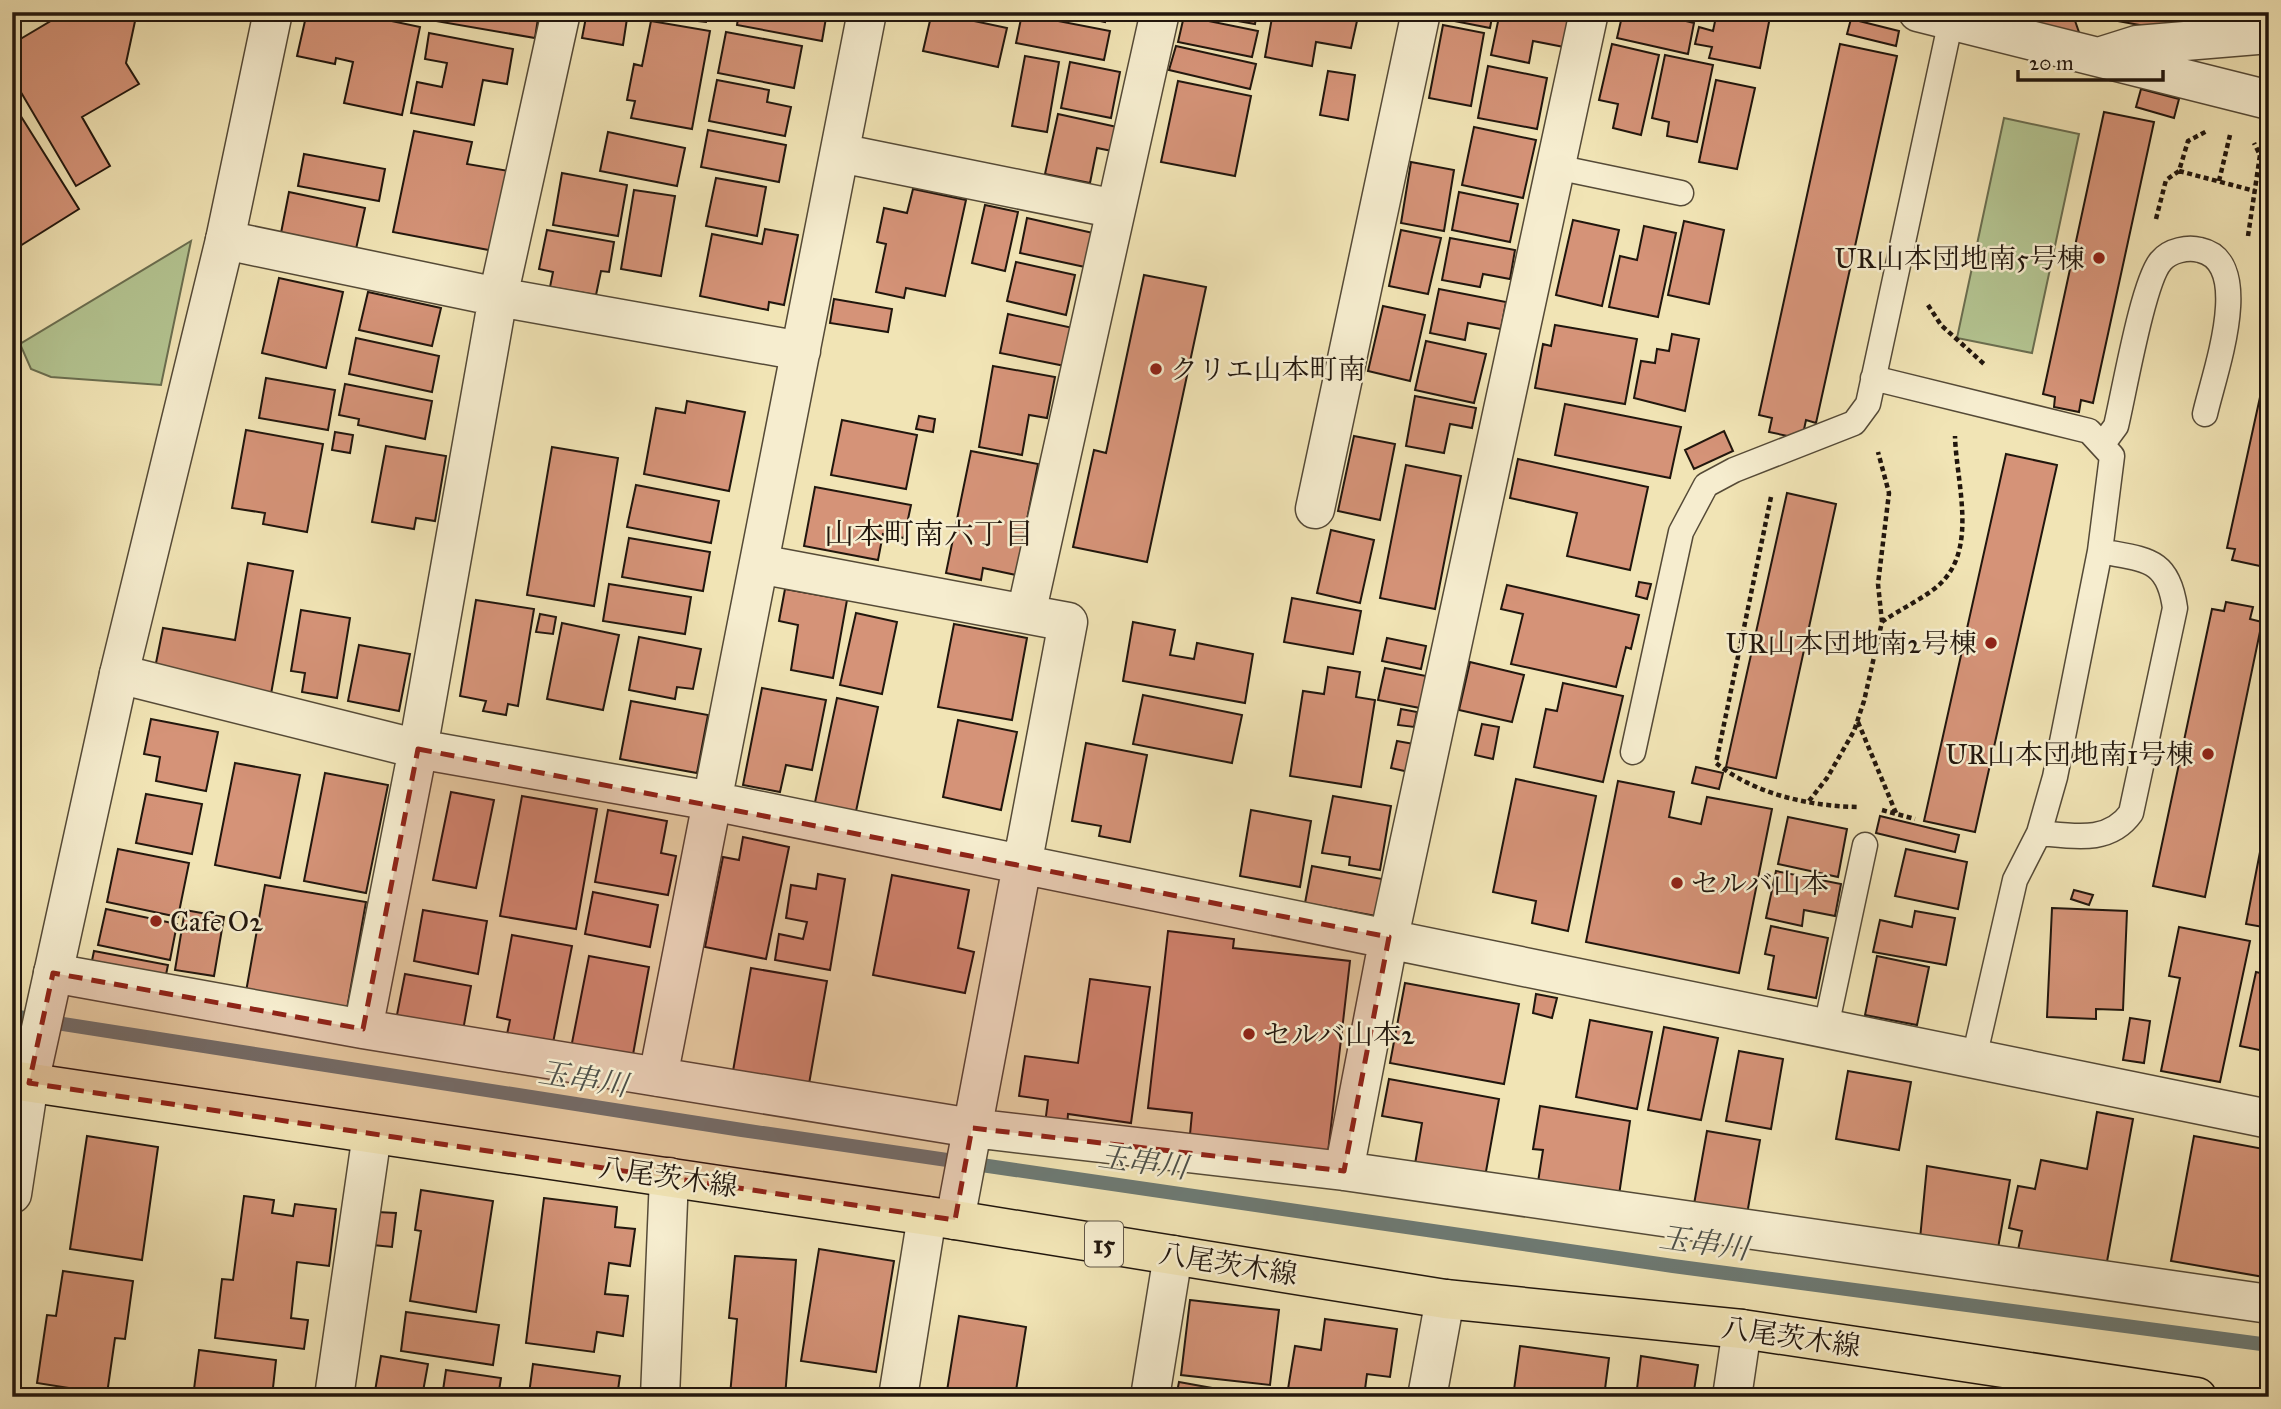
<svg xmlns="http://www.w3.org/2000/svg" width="2281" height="1409" viewBox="0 0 2281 1409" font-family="'IM FELL Great Primer','Noto Serif JP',serif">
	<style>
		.green { fill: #b4c592; stroke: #6a6e50; stroke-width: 2 }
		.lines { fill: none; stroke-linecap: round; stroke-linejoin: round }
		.stream { stroke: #6d7a74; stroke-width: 14 }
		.building { fill: #d59378; stroke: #21160d; stroke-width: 2 }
		.service-casing { stroke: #554a37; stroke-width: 27 }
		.minor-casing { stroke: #554a37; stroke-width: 41 }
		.tertiary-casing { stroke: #554a37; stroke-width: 41 }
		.primary-casing { stroke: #21160d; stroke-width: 41 }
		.path { stroke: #21160d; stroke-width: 4.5; stroke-dasharray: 5 3.5; stroke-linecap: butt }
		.service { stroke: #f6edcf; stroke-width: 24 }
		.minor { stroke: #f6edcf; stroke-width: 38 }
		.tertiary { stroke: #f6edcf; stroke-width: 38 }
		.primary { stroke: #f1e4b5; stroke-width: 38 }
		.marked { fill: #8f2418; fill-opacity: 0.2; stroke: #8f2418; stroke-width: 5; stroke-dasharray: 14 9; stroke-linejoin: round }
		.poi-dot { fill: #8f2418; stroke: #f6edcf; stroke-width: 2.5 }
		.labels { text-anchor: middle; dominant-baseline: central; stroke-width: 5; stroke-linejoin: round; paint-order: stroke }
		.shield { fill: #f6edcf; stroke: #615647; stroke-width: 2 }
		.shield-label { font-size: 26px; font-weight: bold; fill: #21160d }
		.poi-label { font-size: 28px; fill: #21160d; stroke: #f6edcf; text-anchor: start }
		.street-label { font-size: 28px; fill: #21160d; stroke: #f6edcf }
		.neighbourhood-label { font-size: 30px; fill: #21160d; stroke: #f6edcf }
		.water-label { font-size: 30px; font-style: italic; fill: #4d5049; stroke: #f6edcf }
	</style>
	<rect width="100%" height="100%" fill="#f1e4b5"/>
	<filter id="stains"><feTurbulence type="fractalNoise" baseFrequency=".00286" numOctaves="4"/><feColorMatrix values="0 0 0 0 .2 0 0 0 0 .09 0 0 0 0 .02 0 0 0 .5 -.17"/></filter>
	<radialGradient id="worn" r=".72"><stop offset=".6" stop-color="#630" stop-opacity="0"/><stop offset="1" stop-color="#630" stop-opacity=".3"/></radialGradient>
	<path class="green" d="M2004,118L2079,134L2032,353L1957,338Z
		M191,241L161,385L51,377L31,369L20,344Z"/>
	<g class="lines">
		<path class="stream" d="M12,1016L742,1130L1673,1266L2269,1345"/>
	</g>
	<path class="building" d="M66,12H137L126,63L139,84L82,117L110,166L76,186L12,77V44Z
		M307,12H349L420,27L402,115L344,103L353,62L336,58L335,64L297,56Z
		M432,12H539L535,38L430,20Z
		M587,12H628L623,45L582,38Z
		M689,12H708L706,22L687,20Z
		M739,12H827L822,41L737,25Z
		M932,12L1007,28L998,67L923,51Z
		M1059,12H1107L1105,22Z
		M1216,12H1257L1255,24L1215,17Z
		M1273,12H1359L1351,48L1316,42L1312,66L1265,57Z
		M1445,12H1493L1490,28L1444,19Z
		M1500,12L1571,13L1564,47L1533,41L1529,63L1491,55Z
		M1623,12H1676L1674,18L1694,23L1688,54L1617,38Z
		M1717,12H1750L1770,17L1760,68L1709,58L1712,47L1695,44L1699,27L1713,31Z
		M2008,12H2072L2082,41L2006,20Z
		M2114,12H2182L2178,32L2112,20Z
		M1022,14L1110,31L1104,60L1016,43Z
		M1184,16L1258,31L1252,57L1178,42Z
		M1851,19L1899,31L1896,46L1847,34Z
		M651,21L710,31L692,129L631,118L635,101L627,100L634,64L642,66Z
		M1443,25L1484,33L1471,106L1429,98Z
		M726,32L802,46L794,88L718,73Z
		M429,33L513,49L507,84L483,80L474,125L411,113L417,82L442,87L447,63L425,59Z
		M1612,44L1659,55L1641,135L1613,128L1618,104L1599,100Z
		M1840,44L1897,56L1816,423L1806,420L1802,439L1769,432L1772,418L1759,415Z
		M1176,46L1256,64L1250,89L1169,70Z
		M1665,55L1713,65L1697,142L1667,136L1669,122L1652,118Z
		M1025,56L1059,62L1047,132L1012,126Z
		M1070,62L1120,72L1111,118L1061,108Z
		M1488,66L1547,78L1537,129L1478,118Z
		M1328,71L1355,75L1348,120L1320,115Z
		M717,80L769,90L767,102L791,107L785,136L709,121Z
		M1716,80L1755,88L1737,169L1699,162Z
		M1178,81L1251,96L1235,176L1161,162Z
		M2141,89L2179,99L2174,118L2136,107Z
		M12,102L79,209L12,251Z
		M2104,112L2154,122L2093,403L2081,400L2079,412L2054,407L2055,397L2043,394Z
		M1058,114L1117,127L1112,151L1097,148L1090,183L1045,174Z
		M1474,127L1536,140L1523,198L1462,185Z
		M708,130L786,145L779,182L701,167Z
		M414,131L472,142L467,164L509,171L494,251L393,232Z
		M608,132L685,148L677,186L600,171Z
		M304,154L385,169L379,201L298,186Z
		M1411,162L1454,170L1444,231L1401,223Z
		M562,173L627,185L618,236L553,225Z
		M716,178L766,187L757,236L706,226Z
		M913,189L966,200L945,296L906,288L904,298L876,292L886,244L877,242L884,208L907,213Z
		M634,190L675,196L661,276L621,269Z
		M289,192L365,208L356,249L281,233Z
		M1459,192L1518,204L1510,242L1452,230Z
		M985,205L1018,212L1005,271L972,263Z
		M1027,218L1093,233L1085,267L1020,253Z
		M1573,220L1619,230L1602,306L1556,295Z
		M1684,221L1724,230L1709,304L1668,295Z
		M1644,226L1676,233L1658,317L1609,307L1620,256L1637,260Z
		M765,229L798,235L784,305L769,302L768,310L700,296L712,234L762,244Z
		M547,230L614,242L609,272L601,271L596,295L550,287L553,272L539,269Z
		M1401,230L1441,238L1428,294L1389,286Z
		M1450,238L1515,250L1510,279L1483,274L1480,287L1442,280Z
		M1016,262L1075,275L1066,315L1007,301Z
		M1144,275L1206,287L1147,562L1073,547L1094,450L1106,453Z
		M279,278L343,292L326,368L262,353Z
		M1439,289L1506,302L1501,329L1468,323L1465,340L1430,333Z
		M368,292L441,308L432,346L359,330Z
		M834,299L892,309L888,332L830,323Z
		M1383,306L1425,315L1410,381L1368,371Z
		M1008,314L1073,328L1065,366L1000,353Z
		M1555,325L1637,339L1625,404L1535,388L1543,344L1551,346Z
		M1672,334L1699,339L1685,411L1634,398L1641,361L1655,363L1657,349L1669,351Z
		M356,338L439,356L432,392L349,374Z
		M1426,341L1486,354L1474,403L1415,390Z
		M2269,356V553L2263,552L2260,566L2232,560L2235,549L2227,548Z
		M993,366L1055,377L1047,418L1029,415L1022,455L979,447Z
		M266,378L335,390L328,430L259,418Z
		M345,384L432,401L425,439L358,425L359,419L339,415Z
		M1415,396L1476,408L1472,428L1450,424L1444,453L1406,446Z
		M687,401L745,412L729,491L644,474L656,408L685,413Z
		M1565,404L1681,427L1670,478L1555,455Z
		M919,416L935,419L933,432L916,429Z
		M842,420L917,435L906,489L831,475Z
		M246,430L323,444L307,532L263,524L265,513L232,508Z
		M1724,431L1733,451L1694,469L1685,450Z
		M335,432L353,435L350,453L332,450Z
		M1354,436L1395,444L1380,520L1338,511Z
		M386,446L446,456L435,521L416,518L414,529L372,522Z
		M552,447L618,458L594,606L527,595Z
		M971,451L1038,464L1016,575L983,568L981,580L946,573Z
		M2006,454L2057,465L1975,832L1924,821Z
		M1518,459L1648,487L1630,570L1567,556L1577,513L1510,498Z
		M1406,465L1461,476L1435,609L1380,598Z
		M636,485L719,501L711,543L627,527Z
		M815,487L911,505L904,538L883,534L878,560L804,546Z
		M1787,493L1836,504L1776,778L1726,767Z
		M1331,530L1374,540L1360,603L1317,593Z
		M629,538L710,552L703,591L622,577Z
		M248,563L293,571L271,694L154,673L163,628L235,640Z
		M1639,582L1651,584L1647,599L1636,596Z
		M609,584L691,597L685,634L603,621Z
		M1507,585L1639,615L1631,649L1626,647L1616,687L1511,664L1523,614L1501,609Z
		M785,589L847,600L833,678L791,670L798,625L779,621Z
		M1292,598L1361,611L1353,654L1284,642Z
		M476,600L534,609L518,706L508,704L506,715L483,711L486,701L460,696Z
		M2226,602L2253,607L2250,619L2262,622L2205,897L2153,886L2212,609L2224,611Z
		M301,610L350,618L337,698L302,692L305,673L291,671Z
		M856,613L897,622L882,694L840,685Z
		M540,614L556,617L553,634L536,632Z
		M1133,622L1175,630L1170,655L1194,659L1197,643L1253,654L1245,703L1123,681Z
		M562,623L619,635L603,710L547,699Z
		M954,624L1027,638L1012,720L938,707Z
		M639,637L701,649L693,689L677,687L675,699L629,690Z
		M1387,638L1426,646L1421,669L1382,661Z
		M359,645L410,654L399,711L348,701Z
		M1470,662L1524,675L1512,722L1459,710Z
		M1328,667L1360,672L1356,697L1375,700L1361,787L1290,776L1303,691L1324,694Z
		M1385,668L1426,676L1420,708L1378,700Z
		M1563,683L1623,696L1603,782L1534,767L1546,709L1557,711Z
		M762,688L826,700L812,770L786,765L780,792L743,785Z
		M1143,695L1242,715L1232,763L1133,744Z
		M837,698L878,707L855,816L814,807Z
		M631,701L708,715L697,773L620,759Z
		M1401,709L1417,712L1414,727L1398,725Z
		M151,719L218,732L206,791L156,781L160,757L144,754Z
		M958,720L1017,732L1001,810L943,797Z
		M1482,724L1499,727L1493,759L1475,755Z
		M1397,741L1414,744L1409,772L1391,768Z
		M1086,743L1147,755L1130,842L1099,836L1101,826L1072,821Z
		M235,763L300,775L280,878L215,865Z
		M1696,767L1723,773L1719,789L1692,783Z
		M325,773L388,785L366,893L304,881Z
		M1516,779L1596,796L1568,931L1532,923L1536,901L1493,892Z
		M1618,781L1674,792L1669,817L1701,824L1707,797L1772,809L1739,973L1586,942Z
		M451,792L494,800L476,888L433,880Z
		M146,794L202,804L192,854L136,843Z
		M522,796L597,809L576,929L500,916Z
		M1333,796L1391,806L1380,870L1349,865L1350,857L1322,853Z
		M608,810L667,821L661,853L676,856L668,895L595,882Z
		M1251,810L1311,821L1300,887L1240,876Z
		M1880,816L1959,835L1955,852L1876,833Z
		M1788,817L1847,829L1838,877L1778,864Z
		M743,837L789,847L766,959L705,947L723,857L739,860Z
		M118,849L189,863L178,917L107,902Z
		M1906,849L1967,862L1958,909L1895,896Z
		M2260,852L2269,854V928L2246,924Z
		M1312,866L1382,879L1376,916L1305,903Z
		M1776,871L1841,884L1835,916L1804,910L1802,926L1766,918Z
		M818,874L845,879L830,970L775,960L779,934L803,939L807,922L786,918L791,885L816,889Z
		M892,875L969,890L958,948L974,952L965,993L873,975Z
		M265,885L366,902L345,1020L244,1003Z
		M2074,890L2093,895L2089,905L2071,899Z
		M593,892L658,905L650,947L585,934Z
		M2052,908L2127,911L2123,1010L2096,1009V1019L2047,1017Z
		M106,909L177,924L170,960L98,945Z
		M185,910L224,917L214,976L175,970Z
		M423,910L487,921L478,974L414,961Z
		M1915,911L1955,918L1946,965L1873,952L1880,920L1912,927Z
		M1771,926L1828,938L1816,998L1768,989L1774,956L1765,954Z
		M2179,927L2250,941L2220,1082L2161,1071L2180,978L2169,976Z
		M1168,931L1234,939L1233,948L1350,961L1327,1161L1189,1145L1192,1113L1148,1108Z
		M512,935L572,946L552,1048L506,1039L510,1020L497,1017Z
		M94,951L168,965L163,989L89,975Z
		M589,956L649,967L632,1060L571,1048Z
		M1877,956L1929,967L1917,1025L1865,1015Z
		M751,968L827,981L809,1084L733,1071Z
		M2256,972L2269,975V1052L2240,1046Z
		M405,974L471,986L462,1036L395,1025Z
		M1090,979L1150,987L1131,1123L1068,1114L1067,1127L1045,1124L1048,1100L1019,1096L1025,1056L1078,1063Z
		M1405,983L1519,1004L1504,1084L1390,1063Z
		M1536,994L1557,998L1552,1018L1533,1013Z
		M2130,1018L2150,1021L2144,1063L2123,1060Z
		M1590,1020L1652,1032L1637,1109L1576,1097Z
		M1664,1027L1718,1038L1701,1120L1648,1110Z
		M1739,1051L1783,1059L1771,1129L1726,1121Z
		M1848,1071L1911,1082L1899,1150L1836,1139Z
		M1389,1079L1499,1099L1485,1177L1415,1164L1422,1123L1382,1116Z
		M1540,1106L1630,1121L1619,1195L1538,1182L1543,1150L1533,1149Z
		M2097,1112L2133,1119L2106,1267L2018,1250L2022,1231L2009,1228L2018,1186L2035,1189L2041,1160L2087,1169Z
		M1707,1131L1760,1140L1746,1220L1693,1210Z
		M87,1136L158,1147L142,1260L70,1249Z
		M2194,1136L2269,1150V1253L2264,1277L2171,1261Z
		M1927,1166L2010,1180L1997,1254L1920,1239Z
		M421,1190L493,1201L476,1312L410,1301L421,1231L415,1230Z
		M244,1196L274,1200L272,1213L293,1216L295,1204L336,1209L329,1266L297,1262L291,1318L308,1320L304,1349L215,1338L222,1279L233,1280Z
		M544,1198L617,1207L615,1227L635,1229L630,1266L609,1263L605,1294L628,1296L623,1336L597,1332L594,1352L526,1343Z
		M377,1212L396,1213L392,1247L373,1245Z
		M819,1249L894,1261L876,1372L801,1361Z
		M735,1256L796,1260L785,1397L730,1395L737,1319L729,1318Z
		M63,1271L133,1281L125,1339L115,1338L107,1394L37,1383L47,1315L56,1316Z
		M1190,1300L1279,1310L1270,1385L1181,1375Z
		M406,1312L499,1325L493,1365L401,1351Z
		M959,1316L1026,1327L1015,1397H946Z
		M1325,1319L1397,1329L1390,1377L1367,1374L1364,1397L1288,1389L1295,1346L1321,1350Z
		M1520,1346L1609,1358L1604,1397H1513Z
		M199,1350L276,1360L272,1397H193Z
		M381,1356L428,1364L422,1397H374Z
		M1641,1356L1698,1365L1693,1397H1636Z
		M533,1364L620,1376L617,1397H515L516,1392L529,1394Z
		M446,1370L501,1378L498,1397H442Z
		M1179,1382L1262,1397H1176Z"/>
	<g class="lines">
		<g class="service-casing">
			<path id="service" d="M1556,167L1681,193
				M1873,378L2089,431L2112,456L2100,551L2055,777L2039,833L2015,880L1974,1058
				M2102,445L2116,426C2124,393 2143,281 2161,261C2170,250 2188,247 2200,250C2256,262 2213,377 2205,414
				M1633,752L1681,532L1706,485L1734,470L1854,423L1868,404L1951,20
				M2039,833C2073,836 2109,844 2131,813L2175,608C2168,557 2145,560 2100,551
				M1826,1027L1865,845"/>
		</g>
		<g class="minor-casing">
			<path id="minor" d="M1918,12L2269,100
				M2102,56L2137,45L2269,34
				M840,153L1116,209
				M225,240L498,297L801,351
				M1315,509L1421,12
				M759,564L1068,622L955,1220
				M1026,614L1160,12
				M119,674L418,749L712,801L2269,1119
				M53,973L363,1029L972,1128L1344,1171L2269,1304
				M363,1029L418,749L498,297L561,12
				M658,1077L867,12
				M1344,1171L1389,937L1589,12
				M12,1194L29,1083
				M334,1397L372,1134
				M660,1397L669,1177
				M898,1397L927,1216
				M1150,1397L1173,1255
				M1427,1397L1445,1299
				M1732,1397L1742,1329"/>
		</g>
		<g class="tertiary-casing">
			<path id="tertiary" d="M29,1083L119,674L225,240L273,12"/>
		</g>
		<g class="primary-casing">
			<path id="primary" d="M12,1080L955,1220L1445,1299L1742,1329L2197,1397"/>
		</g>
		<path class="path" d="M2179,171L2255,191
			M2219,181L2230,135
			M2156,219L2166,180L2179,171L2188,141L2207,131
			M2248,236L2260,155L2254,143
			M1928,305L1941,325L1984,364
			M1771,497L1716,763C1754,794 1809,806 1857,807
			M1882,622C1900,609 1927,597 1941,583C1978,547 1956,481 1955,436
			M1858,722L1896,813
			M1809,801L1827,778L1854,731L1864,701L1882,622L1878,584L1889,493L1878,452
			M1882,810L1915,819"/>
		<use href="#service" class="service"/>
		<use href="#minor" class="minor"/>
		<use href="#tertiary" class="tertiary"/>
		<use href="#primary" class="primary"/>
	</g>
	<path class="marked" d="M418,749L1389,937L1344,1171L972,1128L955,1220L29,1083L53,973L363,1029Z"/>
	<g class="poi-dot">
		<circle cx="2099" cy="258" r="7"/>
		<circle cx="1156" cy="369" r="7"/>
		<circle cx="1991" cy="643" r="7"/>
		<circle cx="2208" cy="754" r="7"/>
		<circle cx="1677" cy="883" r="7"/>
		<circle cx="156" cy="921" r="7"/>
		<circle cx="1249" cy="1034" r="7"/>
	</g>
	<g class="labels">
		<rect class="shield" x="1085" y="1221.5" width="38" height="45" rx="5"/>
		<g class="shield-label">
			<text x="1104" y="1244">15</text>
		</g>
		<g class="poi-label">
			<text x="2085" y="258" text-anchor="end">UR山本団地南5号棟</text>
			<text x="1170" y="369">クリエ山本町南</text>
			<text x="1977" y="643" text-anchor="end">UR山本団地南2号棟</text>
			<text x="2194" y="754" text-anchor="end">UR山本団地南1号棟</text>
			<text x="1691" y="883">セルバ山本</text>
			<text x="170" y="921">Cafe O2</text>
			<text x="1263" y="1034">セルバ山本2</text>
		</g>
		<g class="street-label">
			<text transform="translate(668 1177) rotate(8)">八尾茨木線</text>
			<text transform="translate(1228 1264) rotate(9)">八尾茨木線</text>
			<text transform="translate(1791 1337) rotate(8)">八尾茨木線</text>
		</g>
		<g class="neighbourhood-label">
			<text x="929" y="534">山本町南六丁目</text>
		</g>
		<g class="water-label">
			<text transform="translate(583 1079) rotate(9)">玉串川</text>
			<text transform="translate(1143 1162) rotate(8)">玉串川</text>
			<text transform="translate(1704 1243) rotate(8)">玉串川</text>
		</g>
	</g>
	<rect width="2281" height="1409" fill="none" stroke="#f1e4b5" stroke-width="42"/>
	<rect x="14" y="14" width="2253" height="1381" fill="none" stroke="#21160d" stroke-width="3.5"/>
	<rect x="21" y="21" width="2239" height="1367" fill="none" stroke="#21160d" stroke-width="2"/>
	<path d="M2018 70v10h145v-10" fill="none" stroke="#21160d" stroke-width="3.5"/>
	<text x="2029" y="70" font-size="21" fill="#21160d" stroke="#f6edcf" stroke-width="5" paint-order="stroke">20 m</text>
	<rect width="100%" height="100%" filter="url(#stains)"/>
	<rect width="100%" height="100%" fill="url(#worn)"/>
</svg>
